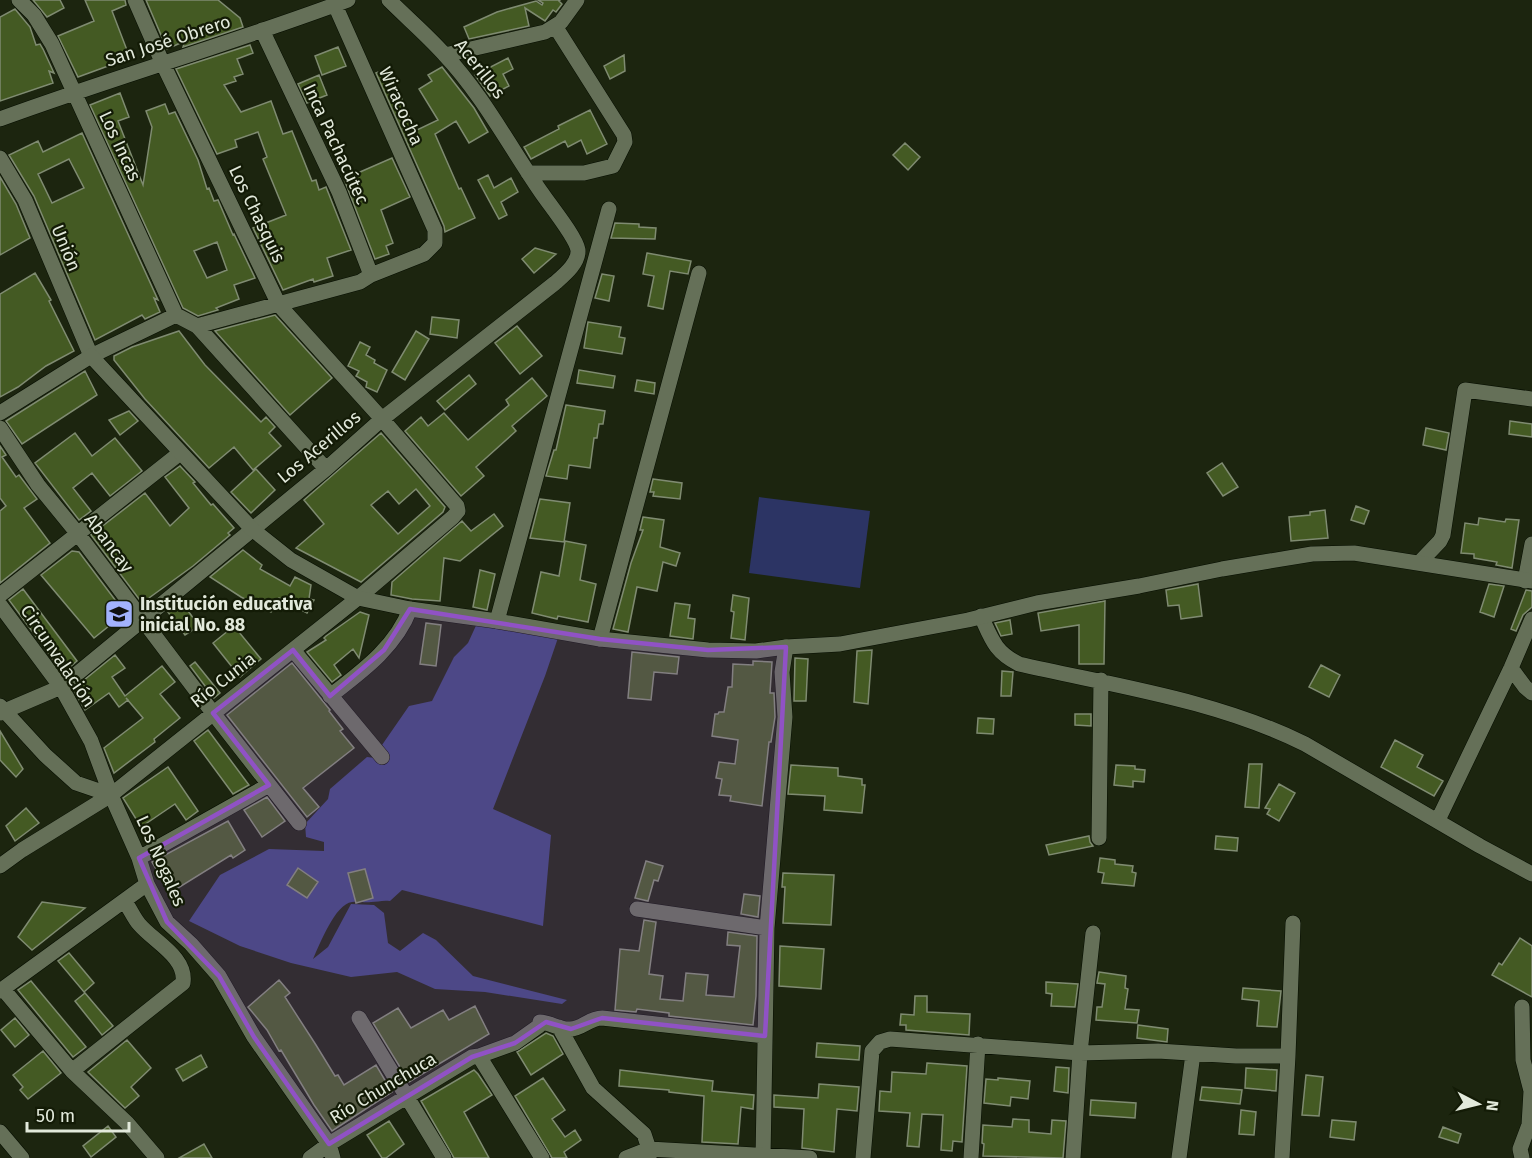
<svg xmlns="http://www.w3.org/2000/svg" width="1532" height="1158" viewBox="0 0 1532 1158" font-family="'Fira Sans',sans-serif">
	<style>
		.green { fill: #2c3464 }
		.forest { fill: #3d4678 }
		.building { fill: #445a23; stroke: #7f8b71; stroke-width: 1.5; fill-rule: evenodd }
		.lines { fill: none; stroke-linecap: round; stroke-linejoin: round }
		.minor-casing { stroke: #060e00; stroke-width: 16 }
		.tertiary-casing { stroke: #060e00; stroke-width: 16 }
		.minor { stroke: #657058; stroke-width: 15 }
		.tertiary { stroke: #657058; stroke-width: 15 }
		.marked { fill: #9052c5; fill-opacity: 0.2; stroke: #9052c5; stroke-width: 4.5; stroke-linejoin: round }
		.labels { text-anchor: middle; dominant-baseline: central; stroke-width: 4.5; stroke-linejoin: round; paint-order: stroke }
		.street-label { font-size: 18px; fill: #e2e9db; stroke: #131b06 }
		.poi-label { font-size: 18px; font-weight: bold; fill: #e2e9db; stroke: #131b06; text-anchor: start }
	</style>
	<rect width="100%" height="100%" fill="#1c250f"/>
	<path class="green" d="M759,497L870,511L860,588L749,573Z"/>
	<path class="forest" d="M479,619L560,632L545,676L493,809L551,835L543,926L402,890L390,901C382,900 378,902 371,902C365,903 359,901 352,902C335,904 320,944 313,959L328,947L351,904L374,905L384,913L388,943L400,951L423,933L436,940L473,976L567,1000L562,1004L485,992L435,989L397,972L351,977L291,963L240,946L189,921L220,875L269,849L324,851V842L306,837L305,824L328,799L330,789L367,757L384,759L382,745L409,706L432,701L454,657L468,643Z"/>
	<path class="building" d="M33,0H60L64,8L47,17Z
		M85,0H125L126,5L112,11L130,58L78,77L58,36L94,21Z
		M146,0H218L240,18L243,27L183,47L185,41L167,49Z
		M538,0H560L559,1L562,4L556,12L553,10L545,21L525,8L529,26L469,39L464,27L497,12L536,1L542,5L543,3Z
		M15,9L30,27L36,45L40,44L43,49L54,73L49,71L53,83L0,101V17Z
		M250,45L253,53L237,59L243,74L234,77L236,81L224,85L241,112L271,101L283,134L292,131L312,181L316,180L319,190L326,187L351,250L327,258L333,276L314,282L313,279L283,290L253,228L286,215L263,159L267,157L258,132L235,140L237,147L217,154L176,69Z
		M338,47L346,66L322,75L315,56Z
		M624,55L625,71L610,79L604,66Z
		M508,58L513,69L503,74L509,86L490,96L475,75Z
		M442,67L474,108L488,132L469,143L456,121L435,134L459,189L461,188L475,218L445,232L444,226L376,73L389,68L415,131L438,120L419,89L432,81L428,75Z
		M319,75L327,95L307,103L298,84Z
		M120,93L129,117L118,121L143,185L152,127L146,111L165,104L169,114L175,112L198,160L207,189L209,188L214,201L218,200L233,235L234,234L255,278L234,285L239,299L216,308L218,310L198,316L183,308L90,105ZM217,242L227,270L207,278L194,251Z
		M590,110L607,144L587,154L581,140L568,147L565,141L531,159L524,147L559,129L558,126Z
		M82,133L158,300L154,298L160,312L145,319L142,315L95,340L34,196L9,155L38,141L43,152ZM69,159L84,188L52,203L38,174Z
		M905,143L920,157L908,170L893,155Z
		M392,158L410,197L381,210L393,243L386,246L389,254L375,259L344,179Z
		M488,175L494,188L511,178L518,192L501,202L507,215L499,219L478,180Z
		M0,177L16,204L30,238L0,255Z
		M615,223L639,224V227L656,228L655,239L611,238Z
		M535,248L556,254L534,273L522,259Z
		M647,253L691,261L688,274L670,271L663,309L648,306L654,276L643,274Z
		M35,273L51,300L49,301L74,351L46,366L18,387L0,397V294Z
		M602,274L614,276L609,301L595,298Z
		M275,315L332,378L290,415L215,331Z
		M432,317L459,320L457,338L430,334Z
		M588,322L621,327L619,337L625,338L622,354L584,348Z
		M517,326L542,356L520,374L495,343Z
		M179,331L205,365L261,422L266,417L275,427L269,433L281,446L253,470L234,447L209,468L145,399L114,360V356L132,347Z
		M416,331L429,339L405,380L392,372Z
		M360,342L370,347L366,355L375,360L374,363L387,370L377,392L366,387L367,382L356,376L359,371L348,366Z
		M579,370L615,376L613,388L577,383Z
		M85,371L97,395L22,444L6,421Z
		M469,375L476,384L445,410L437,401Z
		M532,378L547,396L512,426L516,431L476,467L484,476L461,496L405,431L421,417L428,426L444,413L468,440L509,405L506,400Z
		M637,380L655,383L654,394L635,391Z
		M566,405L605,411L603,424H599L597,438H594L590,468L569,465L567,479L546,476L554,450H556Z
		M129,411L138,421L120,435L109,420Z
		M1510,421L1532,424V437L1509,434Z
		M1426,428L1449,433L1446,450L1423,445Z
		M75,433L92,456L115,438L142,471L110,496L92,473L73,488L91,511L79,520L35,463Z
		M381,433L445,507L443,512L361,582L296,548L324,524L304,500ZM416,489L430,506L398,534L371,505L388,491L399,504Z
		M0,446L6,455L2,457L16,477L19,475L37,499L24,508L50,543L0,583V511L6,506L0,498Z
		M1222,463L1238,487L1223,496L1207,473Z
		M180,466L195,482L193,483L211,505L213,504L234,528L228,533L230,535L193,566L142,603L91,535L145,493L170,526L189,508L165,477Z
		M256,469L275,490L251,513L231,492Z
		M653,479L682,483L680,499L653,496L654,492H650Z
		M540,499L570,503L564,542L530,538Z
		M1356,506L1369,511L1364,524L1351,520Z
		M1325,510L1328,538L1291,541L1289,517L1310,515V512Z
		M494,514L503,526L460,561L444,558L440,601L412,599L391,595L392,582L462,521L471,531Z
		M643,517L664,520L660,547L680,553L676,566L663,562L657,591L637,587L628,632L613,629L631,563L643,530H640Z
		M1479,518L1505,522L1506,519L1519,520L1512,568L1496,565L1497,562L1474,558V554L1461,553L1465,523L1478,525Z
		M565,541L586,545L580,580L596,584L588,622L558,616L557,619L532,613L541,572L559,576Z
		M243,550L262,565L260,569L290,586L295,577L311,585L309,599L314,600L307,613L279,598L271,612L241,597L210,577Z
		M72,551L79,552L125,613L94,638L41,575Z
		M480,570L495,574L487,610L473,607Z
		M1198,584L1202,616L1181,619L1179,605L1168,606L1166,590Z
		M1489,584L1504,586L1494,617L1480,612Z
		M23,589L77,661L63,673L9,600Z
		M1526,590L1532,591V607L1523,615L1516,631L1511,629Z
		M733,595L749,598L745,640L731,638L734,612L731,611Z
		M181,601L199,626L185,635L168,612Z
		M1105,601L1104,664H1079V625L1041,631L1038,613Z
		M675,603L690,605L688,618L695,619L693,639L670,636Z
		M360,612L369,615L359,658L353,649L334,665L341,675L332,682L307,652L326,640L324,638L326,636Z
		M1010,620L1012,634L1001,636L995,623Z
		M426,623L441,625L436,666L420,664Z
		M234,626L261,659L240,677L213,643Z
		M872,650L868,704L854,702L857,651Z
		M632,652L679,657L677,674L654,672L651,700L628,698Z
		M115,655L125,668L112,677L125,696L162,666L175,682L160,694L180,718L154,739L155,742L114,773L104,748L143,718L126,698L128,700L119,707L109,693L85,710L73,689Z
		M795,658L808,659L806,701H794Z
		M753,661L772,662L770,693H774L775,717L771,742H769L762,806L730,801L731,796L719,795L722,779L716,778L719,762L735,764L738,740L712,736L715,714H718L719,712H724L728,687H732L733,664L753,665Z
		M195,662L220,693L214,698L190,666Z
		M292,663L330,710L329,711L343,729L340,731L354,748L303,788L319,807L307,817L227,715Z
		M1321,665L1340,675L1329,697L1309,687Z
		M1002,671L1013,672L1011,696H1001Z
		M1075,714H1091V726L1075,725Z
		M978,718L994,719L993,734L977,733Z
		M208,730L249,785L233,794L194,741Z
		M0,731L23,769L16,777L0,760Z
		M1395,740L1423,755L1417,767L1443,781L1434,796L1381,767Z
		M1249,764H1262L1259,808L1245,807Z
		M791,765L838,768V776L862,779V785H865L862,813L824,810L825,796L788,794Z
		M1116,765L1135,766V769L1145,770L1144,782L1133,781V787L1114,785Z
		M168,767L198,811L186,820L175,804L141,827L123,798Z
		M1279,784L1295,793L1279,821L1267,814L1270,809L1265,808Z
		M267,797L285,821L262,837L244,810Z
		M26,808L39,823L15,841L6,826Z
		M228,821L245,850L233,858L231,855L170,893L152,862Z
		M1089,836L1090,842L1093,846L1049,855L1046,845Z
		M1216,836L1238,838L1237,851L1215,849Z
		M1100,858L1115,860V864L1133,866L1132,872L1136,873L1134,886L1102,883L1104,873L1098,872Z
		M646,861L663,866L658,881L654,880L648,901L635,898Z
		M298,868L318,882L307,898L287,885Z
		M365,869L373,898L356,903L348,873Z
		M783,873L834,875L831,925L783,923L785,887H782Z
		M744,894L760,896L758,917L741,914Z
		M42,902L85,908L32,950L18,937Z
		M644,920L656,922L649,974L663,976L660,999L683,1001L686,973L708,975L706,995L734,997L740,946L727,945L728,932L757,936L756,996L753,1025L669,1016V1013L637,1009L636,1012L615,1010L620,949L639,951Z
		M1520,938L1532,946V997L1492,975L1499,963L1502,965Z
		M780,946L824,949L821,989L779,986Z
		M69,953L94,983L84,992L58,961Z
		M1099,972L1126,976L1125,988L1128,989L1125,1009L1139,1010L1137,1023L1096,1020L1097,1007H1102L1105,984L1097,983Z
		M279,980L290,993L285,997L316,1045L335,1076L338,1075L344,1085L376,1065L392,1092L332,1131L314,1105L281,1050L279,1051L267,1030L248,1007Z
		M31,981L86,1047L73,1057L18,990Z
		M1046,982L1078,984L1075,1007L1051,1006L1052,994L1046,993Z
		M1243,988L1281,991L1277,1027L1257,1026L1259,1001L1242,999Z
		M85,993L113,1026L102,1035L75,1001Z
		M915,996H927V1012L970,1014L969,1035L906,1030V1025H900L901,1014L914,1015Z
		M475,1006L489,1034L409,1082L373,1023L398,1008L411,1028L443,1010L449,1020Z
		M15,1018L29,1035L15,1047L1,1030Z
		M1138,1025L1168,1029L1167,1042L1137,1038Z
		M546,1033L553,1036L563,1054L531,1075L517,1052Z
		M127,1040L151,1068L131,1087L139,1096L125,1108L88,1072Z
		M817,1043L860,1046L859,1060L816,1057Z
		M43,1051L61,1073L28,1099L20,1090L23,1087L13,1075Z
		M201,1055L207,1067L183,1081L176,1069Z
		M927,1063L967,1066L962,1142L953,1141L952,1151L941,1150L943,1115L922,1114L919,1147L907,1146L910,1113L879,1111L880,1091L891,1092L892,1072L926,1074Z
		M1056,1067L1069,1068L1068,1093L1054,1091Z
		M1246,1068L1277,1070L1276,1091L1245,1088Z
		M474,1070L478,1074L492,1095L464,1112L489,1158H454L421,1101Z
		M620,1070L713,1081L712,1091L754,1095L753,1109L741,1107L738,1144L702,1142L704,1096L669,1092V1090L619,1086Z
		M1306,1075L1323,1077L1319,1116L1302,1115Z
		M543,1078L565,1110L552,1119L565,1137L575,1130L581,1140L564,1152L567,1158H552L515,1096Z
		M998,1078L1030,1081L1028,1099L1011,1097L1010,1106L984,1103L986,1079L998,1080Z
		M819,1084L859,1087L857,1111L837,1109L834,1152L802,1148L804,1109L774,1107V1095L818,1098Z
		M1202,1087L1242,1090L1240,1104L1200,1100Z
		M1091,1100L1136,1103L1135,1118L1090,1115Z
		M1241,1110L1256,1112L1254,1135L1239,1134Z
		M1013,1119L1029,1120V1132L1051,1134L1052,1120L1066,1121L1063,1158L983,1156L984,1144L982,1143L983,1125L1012,1127Z
		M1332,1120L1356,1122L1354,1140L1330,1137Z
		M389,1121L404,1144L386,1158H382L367,1135Z
		M108,1126L116,1137L91,1157L83,1146Z
		M1443,1127L1461,1134L1458,1143L1439,1137Z
		M204,1144L212,1158H179Z"/>
	<g class="lines">
		<g class="minor-casing">
			<path id="minor" d="M19,0L34,15L52,44L176,315
				M262,30L339,192L371,275
				M445,55L545,32L561,22L577,0
				M0,119C115,77 233,43 348,0
				M0,158L25,200L91,356L176,315L197,326L360,282L371,275L424,254L435,243V230L335,5
				M528,173H584L613,166L625,142L624,135L555,26
				M197,326L326,469
				M0,428L38,485L78,534L213,713L299,823
				M1420,562L1440,541L1443,535L1465,390L1532,399
				M1525,581L1532,544
				M0,595L180,453
				M0,605L61,687L91,741L111,795
				M981,616C992,640 995,652 1019,664C1115,686 1216,700 1305,744L1480,846L1532,874
				M497,621L609,209
				M600,639L699,273
				M293,650L382,757
				M1511,668L1525,687L1532,693
				M330,696C361,672 396,647 410,609
				M0,706L45,755L76,783L111,795L139,858L147,884L167,922L191,944L219,976L254,1037L329,1144L333,1158
				M0,713L61,687L326,469L382,419L555,283C564,275 579,263 578,250C576,237 549,204 541,192C510,147 482,94 444,54C427,35 407,18 389,0
				M1438,820L1511,668L1532,619
				M1099,838L1101,680
				M139,858L269,785
				M0,866L22,850L111,795L358,598L453,517L458,511L457,506L382,419L279,305L163,64L135,0
				M637,909L767,928
				M3,989L72,1071L127,1123L157,1158
				M0,991L147,884
				M359,1018L444,1158
				M559,1027L593,1088L644,1134L649,1149L626,1158
				M479,1056L542,1158
				M72,1071L183,983C187,957 154,942 139,924C133,917 130,908 124,901
				M0,1132L22,1158
				M310,1158L329,1144L472,1057L479,1056L515,1043L539,1026L540,1022C550,1022 559,1030 570,1029C582,1029 589,1018 602,1018L765,1036
				M649,1158V1149L810,1158
				M763,1158L767,928L785,717L782,672L786,647
				M863,1158L872,1051L880,1042L890,1039L1080,1053L1158,1051L1236,1056H1288
				M971,1158L978,1044
				M1073,1158L1080,1053L1093,933
				M1179,1158L1193,1054
				M1282,1158L1288,1056L1293,923
				M1522,1158L1520,1149L1529,1125L1531,1091L1523,1060L1522,1007"/>
		</g>
		<g class="tertiary-casing">
			<path id="tertiary" d="M0,413L91,356L252,529L291,560L358,598L410,609L497,621L600,639L708,650L756,651L786,647L840,644L968,620L1037,603L1139,586L1222,569L1312,554L1354,553L1532,581"/>
		</g>
		<use href="#minor" class="minor"/>
		<use href="#tertiary" class="tertiary"/>
	</g>
	<path class="marked" d="M410,609L600,639L708,650L786,647L765,1036L602,1018L571,1029L546,1022L515,1043L472,1057L329,1144L254,1037L219,976L167,922L139,858L269,785L213,713L293,650L330,696L384,650Z"/>
	<defs>
		<g id="school-square" transform="scale(1.5)"><rect x="-9" y="-9" width="18" height="18" rx="4" fill="#a2b2fd" stroke="#131b06"/><path d="M0-5L7-2L0 1L-7-2ZM-4 1L0 2.5L4 1V4Q0 6-4 4Z" fill="#111"/></g>
	</defs>
	<g fill-rule="evenodd">
		<use href="#school-square" x="119" y="614"/>
	</g>
	<g class="labels">
		<g class="street-label">
			<text transform="translate(168 41) rotate(-18)">San José Obrero</text>
			<text transform="translate(480 69) rotate(52)">Acerillos</text>
			<text transform="translate(401 106) rotate(66)">Wiracocha</text>
			<text transform="translate(336 144) rotate(65)">Inca Pachacútec</text>
			<text transform="translate(120 146) rotate(65)">Los Incas</text>
			<text transform="translate(257 214) rotate(64)">Los Chasquis</text>
			<text transform="translate(66 248) rotate(67)">Unión</text>
			<text transform="translate(319 447) rotate(-40)">Los Acerillos</text>
			<text transform="translate(109 543) rotate(53)">Abancay</text>
			<text transform="translate(58 656) rotate(56)">Circunvalación</text>
			<text transform="translate(223 680) rotate(-38)">Río Cunia</text>
			<text transform="translate(161 861) rotate(66)">Los Nogales</text>
			<text transform="translate(383 1088) rotate(-31)">Río Chunchuca</text>
		</g>
		<g class="poi-label">
			<text x="140" y="604">Institución educativa<tspan x="140" dy="21">inicial No. 88</tspan></text>
		</g>
	</g>
	<g transform="translate(1478 1104) rotate(97)" stroke="#131b06" stroke-width="4.5" paint-order="stroke">
	<path d="M0-4.5L10 22L0 15L-10 22Z" fill="#e2e9db"/>
	<text y="-9" font-size="16" font-weight="bold" text-anchor="middle" fill="#e2e9db">N</text>
	</g>
	<path d="M27 1122v9h102v-9" fill="none" stroke="#e2e9db" stroke-width="3"/>
	<text x="36" y="1122" font-size="18" fill="#e2e9db" stroke="#131b06" stroke-width="4.5" paint-order="stroke">50 m</text>
</svg>
